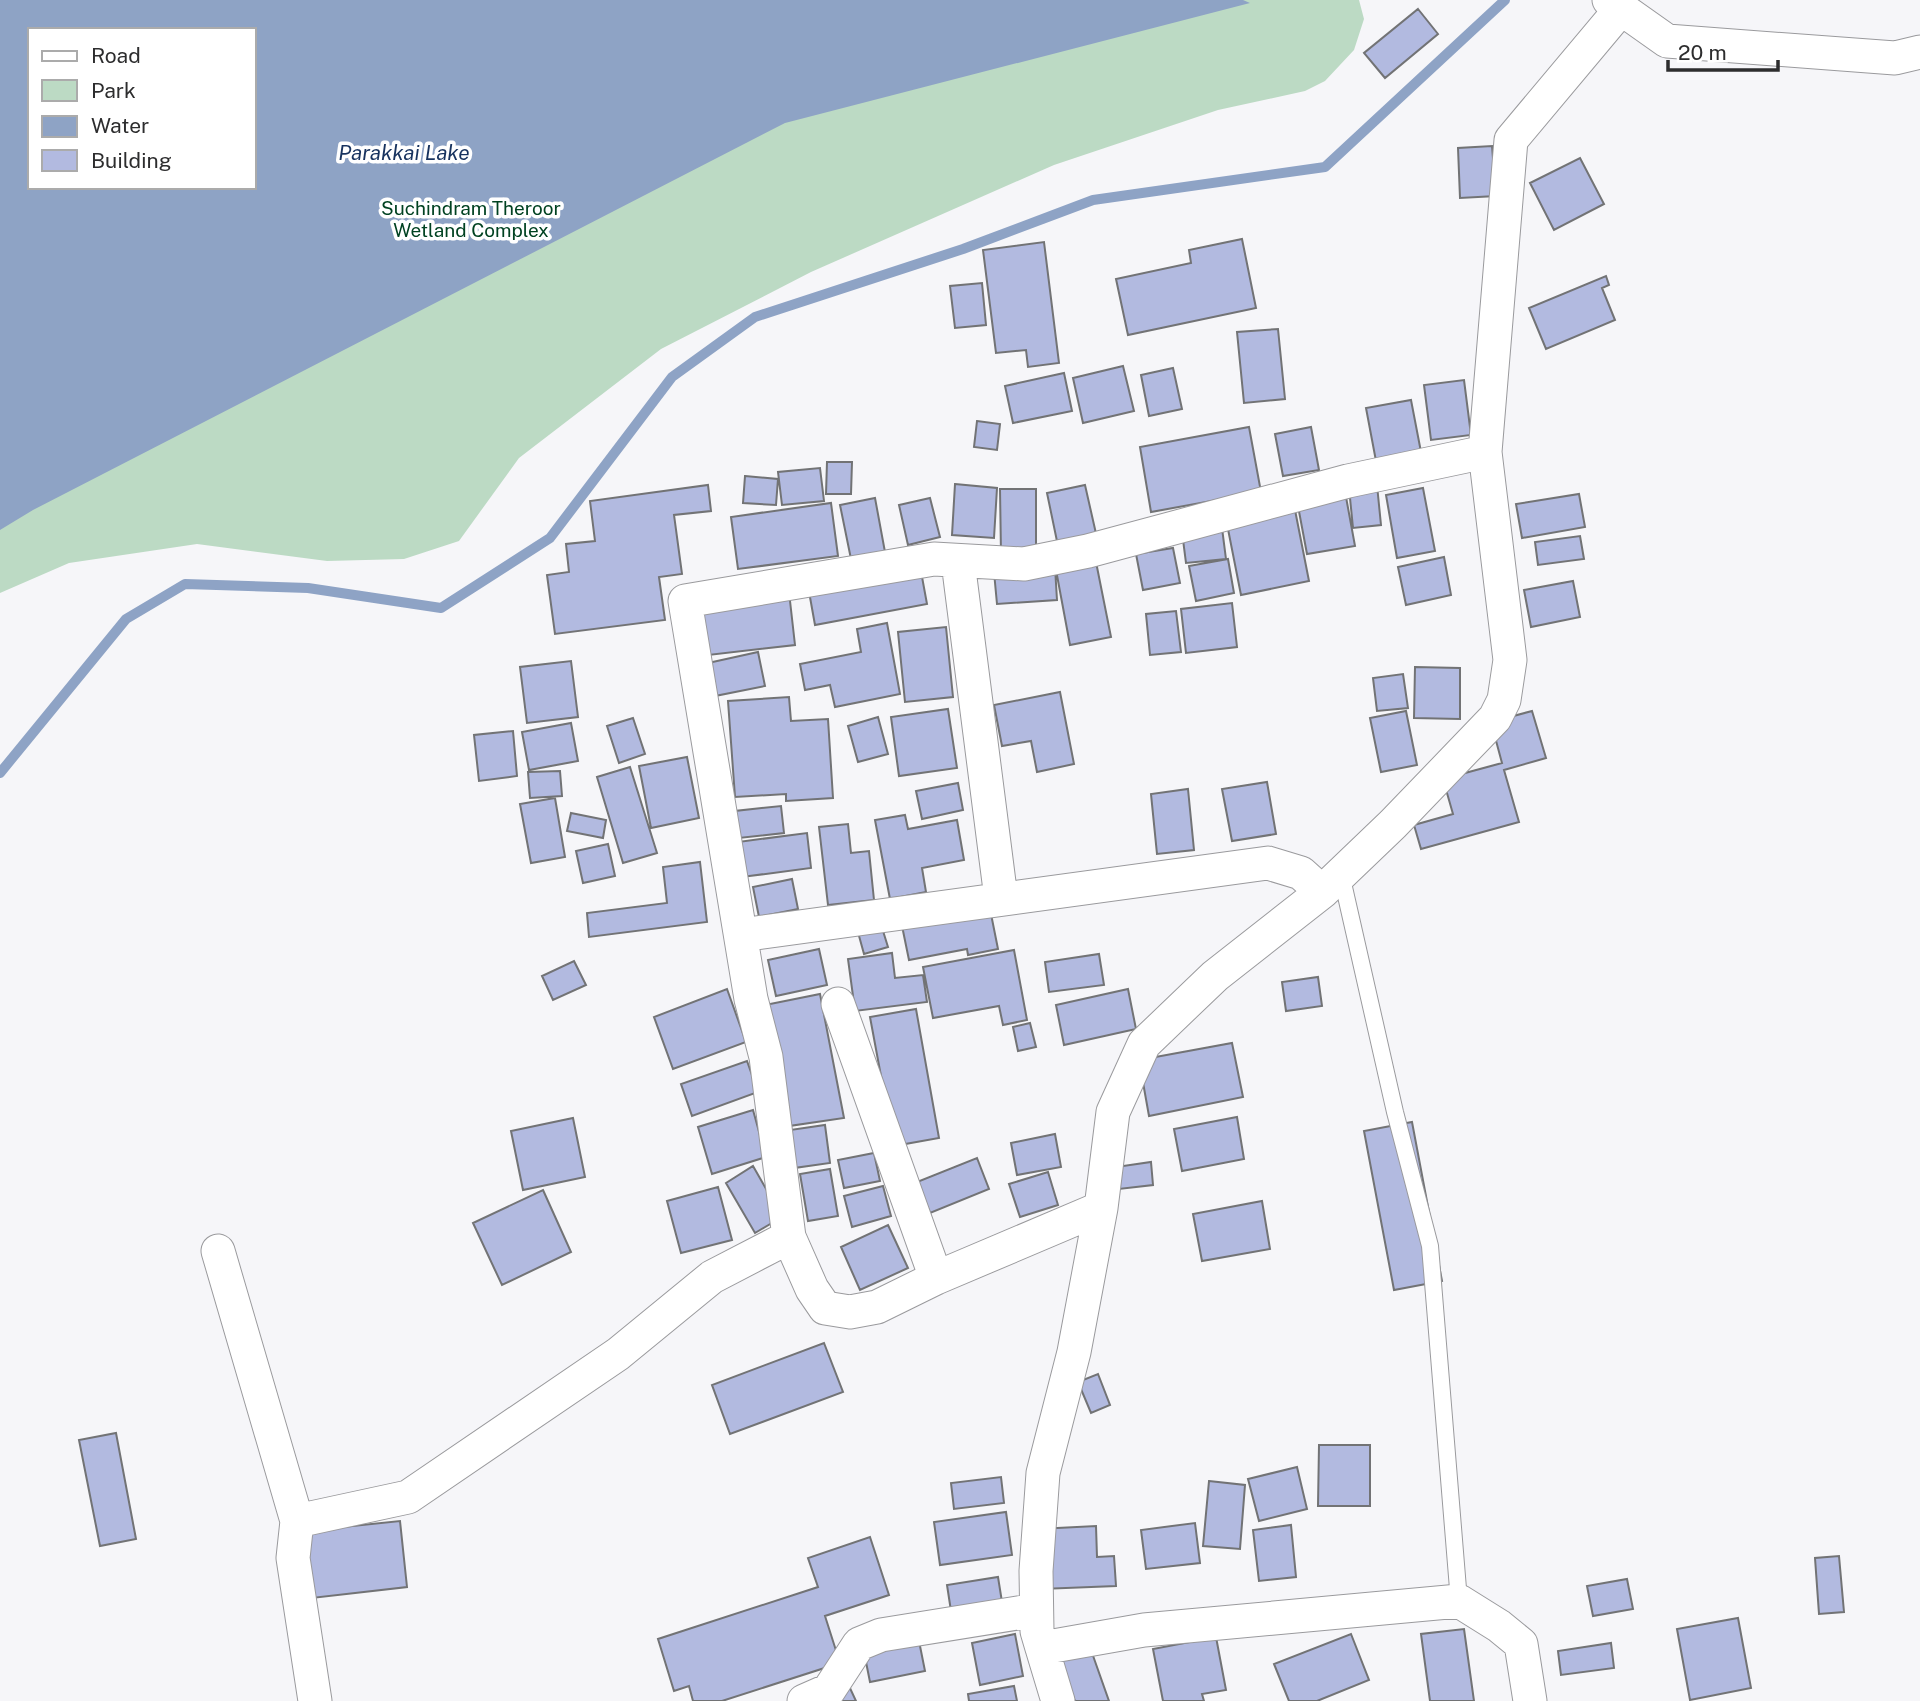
<svg xmlns="http://www.w3.org/2000/svg" width="1920" height="1701" viewBox="0 0 1920 1701" font-family="'Public Sans',sans-serif">
	<style>
		.green { fill: #bcdac4; fill-rule: evenodd }
		.water { fill: #8ea3c5; fill-rule: evenodd }
		.lines { fill: none; stroke-linecap: round; stroke-linejoin: round }
		.stream { stroke: #8ea3c5; stroke-width: 10 }
		.building { fill: #b2bae0; stroke: #727375; stroke-width: 2 }
		.service-casing { stroke: #9a9a9d; stroke-width: 18 }
		.minor-casing { stroke: #9a9a9d; stroke-width: 35 }
		.service { stroke: #fff; stroke-width: 16 }
		.minor { stroke: #fff; stroke-width: 33 }
		.labels { text-anchor: middle; dominant-baseline: central; stroke-width: 7; stroke-linejoin: round; paint-order: stroke }
		.park-label { font-size: 19px; fill: #004221; stroke: #fff }
		.water-label { font-size: 21px; font-style: italic; fill: #18335f; stroke: #fff }
	</style>
	<rect width="100%" height="100%" fill="#f6f6f9"/>
	<path class="green" d="M0,0H1359L1364,19L1354,50L1325,81L1305,91L1218,110L1054,165L811,272L661,349L519,458L459,541L404,559L327,561L197,544L69,563L0,593ZM30,30H254V187H30Z"/>
	<path class="water" d="M0,0H1243L1250,3L785,123L33,510L0,530ZM30,30H254V187H30Z"/>
	<g class="lines">
		<path class="stream" d="M0,773L126,619L185,584L308,588L441,608L550,538L672,377L755,317L963,249L1093,200L1325,167L1505,0"/>
	</g>
	<path class="building" d="M1418,9L1438,34L1385,78L1364,53Z
		M1492,146L1496,196L1460,198L1458,148Z
		M1580,158L1604,204L1554,230L1530,183Z
		M1242,239L1256,308L1128,335L1116,279L1191,263L1189,250Z
		M1044,242L1059,363L1028,367L1026,350L996,353L983,250Z
		M1606,276L1609,285L1602,288L1615,320L1546,349L1529,308Z
		M982,283L986,325L955,328L950,286Z
		M1278,329L1285,399L1244,403L1237,332Z
		M1123,366L1134,411L1083,423L1073,378Z
		M1173,368L1182,409L1149,416L1141,375Z
		M1064,373L1072,411L1013,423L1005,386Z
		M1464,380L1471,435L1431,440L1424,385Z
		M1411,400L1421,452L1376,461L1366,408Z
		M977,421L1000,424L997,450L974,447Z
		M1249,427L1261,492L1151,512L1140,447Z
		M1311,427L1319,470L1283,476L1275,434Z
		M827,462H852L851,494H826Z
		M820,468L824,501L782,505L778,472Z
		M745,476L778,479L776,505L743,503Z
		M955,484L997,488L994,538L952,535Z
		M708,485L711,511L674,515L682,574L659,577L665,620L555,634L547,575L569,572L566,544L595,541L590,501Z
		M1085,485L1097,538L1058,546L1047,493Z
		M1377,485L1381,525L1353,528L1349,488Z
		M1423,488L1435,551L1397,558L1386,495Z
		M1000,489H1036V554H1001Z
		M1579,494L1585,527L1522,538L1516,504Z
		M1346,497L1355,546L1307,554L1298,506Z
		M875,498L885,552L851,559L840,505Z
		M930,498L940,537L908,545L899,505Z
		M831,503L838,556L738,569L731,517Z
		M1295,510L1309,581L1241,595L1227,524Z
		M1222,528L1226,559L1186,563L1182,532Z
		M1580,536L1584,559L1538,565L1535,542Z
		M1173,548L1180,583L1143,590L1136,554Z
		M1444,557L1451,595L1406,605L1398,567Z
		M1228,559L1234,593L1196,601L1189,566Z
		M1096,562L1111,637L1070,645L1056,570Z
		M920,566L927,604L815,625L808,586Z
		M1055,567L1057,600L997,604L994,572Z
		M1573,581L1580,617L1531,627L1524,590Z
		M789,592L795,645L700,656L694,602Z
		M1232,603L1237,647L1186,653L1181,609Z
		M1176,611L1181,652L1150,655L1146,614Z
		M887,623L900,694L835,707L830,685L805,690L800,664L861,652L857,629Z
		M946,627L953,697L905,702L898,632Z
		M758,652L765,686L715,696L708,663Z
		M571,661L578,717L527,723L520,667Z
		M1415,667L1460,668V719L1414,718Z
		M1403,674L1408,708L1377,711L1373,678Z
		M1060,692L1074,764L1037,772L1031,741L1002,746L994,705Z
		M789,697L791,721L828,719L833,798L786,801V794L735,797L728,701Z
		M948,709L957,768L899,776L891,717Z
		M1406,711L1417,765L1381,772L1370,718Z
		M1532,711L1546,758L1504,770L1519,822L1421,849L1414,825L1453,814L1443,779L1502,763L1491,722Z
		M878,717L888,754L858,762L848,726Z
		M633,718L645,754L619,763L607,726Z
		M571,723L578,761L529,770L522,732Z
		M513,731L517,776L479,781L474,735Z
		M687,757L699,818L651,828L639,766Z
		M630,767L657,853L623,863L597,777Z
		M560,771L562,796L530,798L528,772Z
		M1267,782L1276,834L1232,841L1222,789Z
		M958,783L963,810L922,819L916,791Z
		M1188,789L1194,850L1157,854L1151,794Z
		M555,798L565,857L531,863L520,804Z
		M781,806L784,833L739,838L735,811Z
		M571,813L606,820L603,838L567,831Z
		M905,815L908,829L957,820L964,860L922,868L926,892L890,899L875,820Z
		M848,824L851,853L869,851L874,900L828,905L819,827Z
		M807,833L811,868L742,877L738,842Z
		M608,844L615,876L583,883L576,851Z
		M700,862L707,922L589,937L587,913L667,903L663,867Z
		M792,879L798,909L759,917L753,887Z
		M989,904L998,949L968,955L967,949L909,960L901,921Z
		M879,918L888,947L864,954L856,925Z
		M819,949L827,985L776,996L768,960Z
		M1014,950L1027,1020L1003,1025L999,1006L933,1018L923,967Z
		M892,953L895,978L923,975L927,1002L855,1011L848,959Z
		M1099,954L1104,985L1049,992L1045,962Z
		M574,961L586,985L553,1000L542,976Z
		M1318,977L1322,1006L1286,1011L1282,982Z
		M727,989L746,1042L673,1069L654,1017Z
		M1128,989L1136,1029L1064,1045L1056,1005Z
		M820,994L844,1118L789,1126L765,1005Z
		M916,1009L939,1138L894,1146L870,1017Z
		M1030,1023L1036,1047L1018,1051L1013,1027Z
		M1232,1043L1243,1097L1149,1116L1139,1060Z
		M747,1061L758,1092L692,1116L681,1084Z
		M753,1110L766,1157L712,1174L698,1127Z
		M1237,1117L1244,1159L1182,1171L1174,1129Z
		M573,1118L585,1177L523,1190L511,1131Z
		M1412,1122L1442,1281L1394,1290L1364,1131Z
		M825,1125L830,1163L794,1168L790,1130Z
		M1055,1134L1061,1167L1017,1175L1011,1143Z
		M874,1153L880,1181L844,1188L838,1160Z
		M977,1158L989,1189L930,1213L917,1182Z
		M1151,1162L1153,1185L1119,1189L1116,1167Z
		M753,1166L782,1217L755,1233L726,1183Z
		M830,1169L838,1216L808,1221L800,1174Z
		M1048,1172L1058,1205L1020,1217L1009,1184Z
		M883,1186L891,1216L852,1227L844,1196Z
		M718,1187L732,1240L681,1253L667,1201Z
		M543,1190L571,1252L502,1285L473,1223Z
		M1262,1201L1270,1249L1202,1261L1193,1214Z
		M888,1225L908,1268L860,1290L841,1247Z
		M824,1343L843,1392L730,1434L712,1385Z
		M1098,1374L1110,1405L1091,1413L1078,1382Z
		M116,1433L136,1539L100,1546L79,1440Z
		M1319,1445H1370V1506H1318Z
		M1297,1467L1307,1509L1259,1521L1248,1479Z
		M1001,1477L1004,1503L954,1509L951,1483Z
		M1209,1481L1245,1485L1240,1549L1203,1546Z
		M1006,1512L1012,1555L940,1565L934,1522Z
		M400,1521L407,1587L312,1598L305,1531Z
		M1195,1523L1200,1563L1146,1569L1141,1530Z
		M1291,1525L1296,1577L1259,1581L1253,1530Z
		M1096,1526L1097,1557L1114,1556L1116,1586L1041,1589L1038,1529Z
		M870,1537L889,1595L825,1616L840,1663L722,1701H693L689,1686L674,1691L658,1639L818,1587L808,1558Z
		M1839,1556L1844,1612L1819,1614L1815,1558Z
		M998,1577L1002,1602L951,1611L947,1585Z
		M1627,1579L1633,1609L1593,1616L1587,1586Z
		M1738,1618L1751,1688L1690,1700L1677,1629Z
		M1464,1629L1474,1701H1430L1421,1634Z
		M1015,1634L1023,1676L980,1685L972,1643Z
		M1351,1634L1369,1680L1317,1701H1289L1274,1664Z
		M918,1636L925,1671L870,1682L863,1647Z
		M1216,1637L1226,1690L1202,1694L1204,1701H1163L1153,1649Z
		M1611,1643L1614,1668L1561,1675L1558,1651Z
		M1091,1650L1109,1701H1075L1060,1661Z
		M849,1686L856,1701H827Z
		M1014,1686L1017,1701H969L968,1694Z"/>
	<g class="lines">
		<g class="service-casing">
			<path id="service" d="M1341,874L1395,1112L1430,1246L1459,1601"/>
		</g>
		<g class="minor-casing">
			<path id="minor" d="M1609,0L1667,41L1895,58L1920,52
				M958,562L1001,898
				M741,935L1268,863L1301,873L1322,892
				M838,1004L936,1278
				M1101,1208L936,1278L877,1307L850,1312L825,1308L812,1289L789,1237L766,1057L751,999L685,601L934,559L1024,564L1088,551L1348,481L1485,452
				M218,1251L297,1521L293,1558L315,1701
				M297,1521L408,1497L618,1354L712,1277L789,1237
				M1042,1648L1058,1701
				M804,1701L829,1690L859,1644L881,1635L1036,1610
				M1530,1701L1521,1644L1499,1626L1459,1601L1144,1630L1042,1648L1037,1631L1036,1571L1043,1473L1074,1352L1101,1208L1113,1112L1144,1044L1215,976L1322,892L1393,824L1495,718L1504,700L1510,660L1485,452L1511,140L1620,10"/>
		</g>
		<use href="#service" class="service"/>
		<use href="#minor" class="minor"/>
	</g>
	<g class="labels">
		<g class="park-label">
			<text x="471" y="208">Suchindram Theroor<tspan x="471" dy="22">Wetland Complex</tspan></text>
		</g>
		<g class="water-label">
			<text x="404" y="152">Parakkai Lake</text>
		</g>
	</g>
	<rect x="28" y="28" width="228" height="161" fill="#ffffff" stroke="#ababab" stroke-width="2"/>
	<rect x="42" y="51" width="35" height="10" fill="#ffffff" stroke="#ababab" stroke-width="2"/>
	<text x="91" y="63" font-size="21" fill="#2d2d2e">Road</text>
	<rect x="42" y="80" width="35" height="21" fill="#bcdac4" stroke="#ababab" stroke-width="2"/>
	<text x="91" y="98" font-size="21" fill="#2d2d2e">Park</text>
	<rect x="42" y="116" width="35" height="21" fill="#8ea3c5" stroke="#ababab" stroke-width="2"/>
	<text x="91" y="133" font-size="21" fill="#2d2d2e">Water</text>
	<rect x="42" y="150" width="35" height="21" fill="#b2bae0" stroke="#ababab" stroke-width="2"/>
	<text x="91" y="168" font-size="21" fill="#2d2d2e">Building</text>
	<path d="M1668 60v10h110v-10" fill="none" stroke="#2d2d2e" stroke-width="3.5"/>
	<text x="1678" y="60" font-size="21" fill="#2d2d2e" stroke="#ffffff" stroke-width="5" paint-order="stroke">20 m</text>
</svg>
